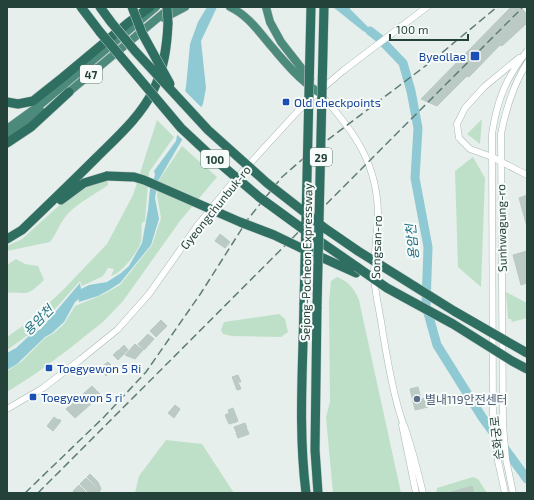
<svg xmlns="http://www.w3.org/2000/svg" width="534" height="500" viewBox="0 0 534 500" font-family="'Exo 2','Noto Sans KR',sans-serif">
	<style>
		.green { fill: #bfe0c8 }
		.water { fill: #8ec9d4 }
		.pier { fill: #e6efeb }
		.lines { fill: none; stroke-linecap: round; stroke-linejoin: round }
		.river { stroke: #8ec9d4; stroke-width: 9 }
		.building { fill: #bbcac4; stroke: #b8c9c2 }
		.tertiary-casing { stroke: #a8b8b2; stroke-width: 7 }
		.trunk-casing { stroke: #c2cac8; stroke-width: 9 }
		.motorway-casing { stroke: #c2cac8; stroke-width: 10 }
		.tertiary { stroke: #fff; stroke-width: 6 }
		.trunk { stroke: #4c8a7c; stroke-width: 8 }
		.motorway { stroke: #2f6f62; stroke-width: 9 }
		.rail { stroke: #5f7d75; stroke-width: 1.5; stroke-dasharray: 8 4; stroke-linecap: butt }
		.tertiary-bridge-casing { stroke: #a8b8b2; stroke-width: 7; stroke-linecap: butt }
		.motorway-bridge-casing { stroke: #c2cac8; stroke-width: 10; stroke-linecap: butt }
		.tertiary-bridge { stroke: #fff; stroke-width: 6 }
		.motorway-bridge { stroke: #2f6f62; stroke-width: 9 }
		.transit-dot { fill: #1a4fb4; stroke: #f7fbf9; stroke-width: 1.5 }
		.service-dot { fill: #5c6f8a; stroke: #f7fbf9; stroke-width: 1.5 }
		.labels { text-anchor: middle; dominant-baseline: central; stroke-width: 4; stroke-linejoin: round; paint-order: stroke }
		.shield { fill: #f7fbf9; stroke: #637a73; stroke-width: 1 }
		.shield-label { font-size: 11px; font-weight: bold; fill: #24423a }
		.transit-label { font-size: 12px; fill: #164399; stroke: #f7fbf9; text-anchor: start }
		.street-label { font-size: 12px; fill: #24423a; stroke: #f7fbf9 }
		.service-label { font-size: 12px; fill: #4e5e75; stroke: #f7fbf9; text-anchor: start }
		.water-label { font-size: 13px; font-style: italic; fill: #1c6f80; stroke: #f7fbf9 }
	</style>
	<rect width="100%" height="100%" fill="#e6efeb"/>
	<path class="green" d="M482,119L480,144L467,134Z
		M157,120L174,137L149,172L145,221L142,223C141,229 142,235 141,241C139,251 121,274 111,276L114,269L108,268L103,276L82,286L80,281L38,328L7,350V337L31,320L62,291L107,244L133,195Z
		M182,146L217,177L180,221L123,301L104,321L69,349L35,374L7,392V371L21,362L45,338L54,333L64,324L75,306L104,294L120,285L152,245L161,218L157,195L159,180Z
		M473,157L485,178L481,287L458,267L455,171Z
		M108,180V185C93,196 74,204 63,220C58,227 56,235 50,242L7,251V246L22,239L74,192L97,182Z
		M16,259L25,264L38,266L44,280C38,285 32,293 24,293C18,293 13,292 7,293V265Z
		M337,277C349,282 354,288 359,300L401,493H333L326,417L330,402L329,302L331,281Z
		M506,292L527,303V318L512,322L511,319H508Z
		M279,314L285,319L288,332L281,337L232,336L223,334L221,330L224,322Z
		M166,440L202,444L234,493H135L139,476Z
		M473,477L478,479L487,493H436L437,488Z"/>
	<path class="water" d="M207,7H217L201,41L206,88L203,104L158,181L155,198L159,219L151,245L120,283L109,290L98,296L79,302V299L75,302L64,322L52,333L45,337L17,364L7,370V353L16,348L30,335L41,329L80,283L81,289L89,285L107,282L121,273L129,266L142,243L148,210L150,189L155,175L154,171L176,141L186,87L190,44L198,22Z
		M333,7H350V9L379,38L363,31Z"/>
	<path class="pier" d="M183,89L203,109L184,141L175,133Z"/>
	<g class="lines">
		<path class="river" d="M370,31L379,38L403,63L411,91L418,128L415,178L428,247L426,306L437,345L482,417L527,479"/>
	</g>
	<path class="building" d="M511,7H520L527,14V23L502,46L500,45L469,77L467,76L437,106L421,99Z
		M527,195V227L519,198Z
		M220,234L230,242L225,248L215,241Z
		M527,251V283L521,285L513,255Z
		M161,320L167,326L156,337L150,331Z
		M148,334L154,339L144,350L138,344Z
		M135,344L143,350L135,359L125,355Z
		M124,345L128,350L123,355L119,350Z
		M118,350L123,355L118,360L113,355Z
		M108,362L111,365L105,370L108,374L106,376L103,372L100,374L97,370Z
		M238,375L241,382H238L241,389L237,390L232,377Z
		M92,386L101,395L75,418L66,409Z
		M418,387L421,399L425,398L428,407L415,410L410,389Z
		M175,405L180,409L174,418L168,413Z
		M233,408L238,421L234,423L228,410Z
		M229,413L233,423L229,424L225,415Z
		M54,417L58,420L59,419L61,421L53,431L47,426Z
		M245,423L247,428L236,432L234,427Z
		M247,429L249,434L238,438L236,433Z
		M90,474L98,482L101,489L100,491L87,477Z
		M86,478L101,493H89L80,484Z
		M79,485L87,493H75L73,491Z
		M472,486L474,493H449Z"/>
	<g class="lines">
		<g class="tertiary-casing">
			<path id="tertiary" d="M419,13L427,7
				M519,58L484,87L465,108L457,124L459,138L470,149L492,157L527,175
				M322,96C355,132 378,165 378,216C377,239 372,263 375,286C377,302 381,318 383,334C388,362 392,390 401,417C402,422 405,427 406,431C413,452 418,472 423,493
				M7,409L43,388L81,359L117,330L149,294L197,226L233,182L297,112L318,92L344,70
				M402,425L416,493
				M505,493L498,461L493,425L492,134C497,100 506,78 527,51
				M513,493L506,459L503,425L501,134C506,108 513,85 527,63"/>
		</g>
		<g class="trunk-casing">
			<path id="trunk" d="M230,7C249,16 259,32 272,47C286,64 300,80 318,92
				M266,7L270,22L281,42L310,79
				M164,18L185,7
				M64,96L171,7
				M7,129L40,105L156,7
				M8,137L42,112"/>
		</g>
		<g class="motorway-casing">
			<path id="motorway" d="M81,7L100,32
				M100,7L111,22
				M7,102L18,104L33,101L62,78L128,23L150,7
				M7,143L31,127L69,92
				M61,200L84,183L107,176
				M326,229L358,251
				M7,239L22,230C47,206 72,182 96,158C117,137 140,117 153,91C164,69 167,47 168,23
				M318,240L357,267
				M301,248L356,273
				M304,303C303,366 298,430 306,493
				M317,307L315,450L318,493"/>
		</g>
		<use href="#tertiary" class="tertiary"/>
		<use href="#trunk" class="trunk"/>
		<use href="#motorway" class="motorway"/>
		<path class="rail" d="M25,493L104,417L146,372L201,293L248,219L282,177L305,157L432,61L497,7
			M38,493L523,7"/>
		<g class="tertiary-bridge-casing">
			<path id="tertiary-bridge" d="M344,70L419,13"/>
		</g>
		<g class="motorway-bridge-casing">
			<path id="motorway-bridge" d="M132,7L142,33L170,84
				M167,7L168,23
				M111,22L135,51L208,130L267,183L326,229
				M100,32L181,128L211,156L259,197L318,240
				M107,176L134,177L144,180L240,222L274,235L301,248
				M358,251L454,311L527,353
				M357,267L387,288L453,324L512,361L527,369
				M304,303L311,7
				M317,307L324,7"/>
		</g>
		<use href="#tertiary-bridge" class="tertiary-bridge"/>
		<use href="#motorway-bridge" class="motorway-bridge"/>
	</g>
	<g class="transit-dot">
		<rect x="470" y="51" width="10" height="10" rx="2"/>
		<rect x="282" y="98" width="8" height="8" rx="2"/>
		<rect x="45" y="364" width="8" height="8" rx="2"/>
		<rect x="29" y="393" width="8" height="8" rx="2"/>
	</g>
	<circle class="service-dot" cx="417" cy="399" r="4"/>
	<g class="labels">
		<g class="shield">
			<rect x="80" y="65" width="22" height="18" rx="3"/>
			<rect x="310" y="148" width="22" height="18" rx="3"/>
			<rect x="201" y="150" width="28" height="18" rx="3"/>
		</g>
		<g class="shield-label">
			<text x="91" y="74">47</text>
			<text x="321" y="157">29</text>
			<text x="215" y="159">100</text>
		</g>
		<g class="transit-label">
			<text x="466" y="56" text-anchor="end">Byeollae</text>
			<text x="294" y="102">Old checkpoints</text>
			<text x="57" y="368">Toegyewon 5 Ri</text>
			<text x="41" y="397">Toegyewon 5 ri</text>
		</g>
		<g class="street-label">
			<text transform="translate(215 207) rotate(-51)">Gyeongchunbuk-ro</text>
			<text transform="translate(501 228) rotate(-91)">Sunhwagung-ro</text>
			<text transform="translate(376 247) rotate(-88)">Songsan-ro</text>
			<text transform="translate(306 262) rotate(-89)">Sejong-Pocheon Expressway</text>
			<text transform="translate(496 438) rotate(-96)">순화궁로</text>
		</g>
		<g class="service-label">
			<text x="425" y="399">별내119안전센터</text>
		</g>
		<g class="water-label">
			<text transform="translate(412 242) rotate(-96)">용암천</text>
			<text transform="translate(38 320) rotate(-45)">용암천</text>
		</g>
	</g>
	<rect width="534" height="500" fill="none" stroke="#24423a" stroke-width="16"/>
	<path d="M390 34v6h78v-6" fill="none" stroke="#24423a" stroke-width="2"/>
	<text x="396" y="34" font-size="12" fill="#24423a" stroke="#f7fbf9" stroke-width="3" paint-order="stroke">100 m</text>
</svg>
